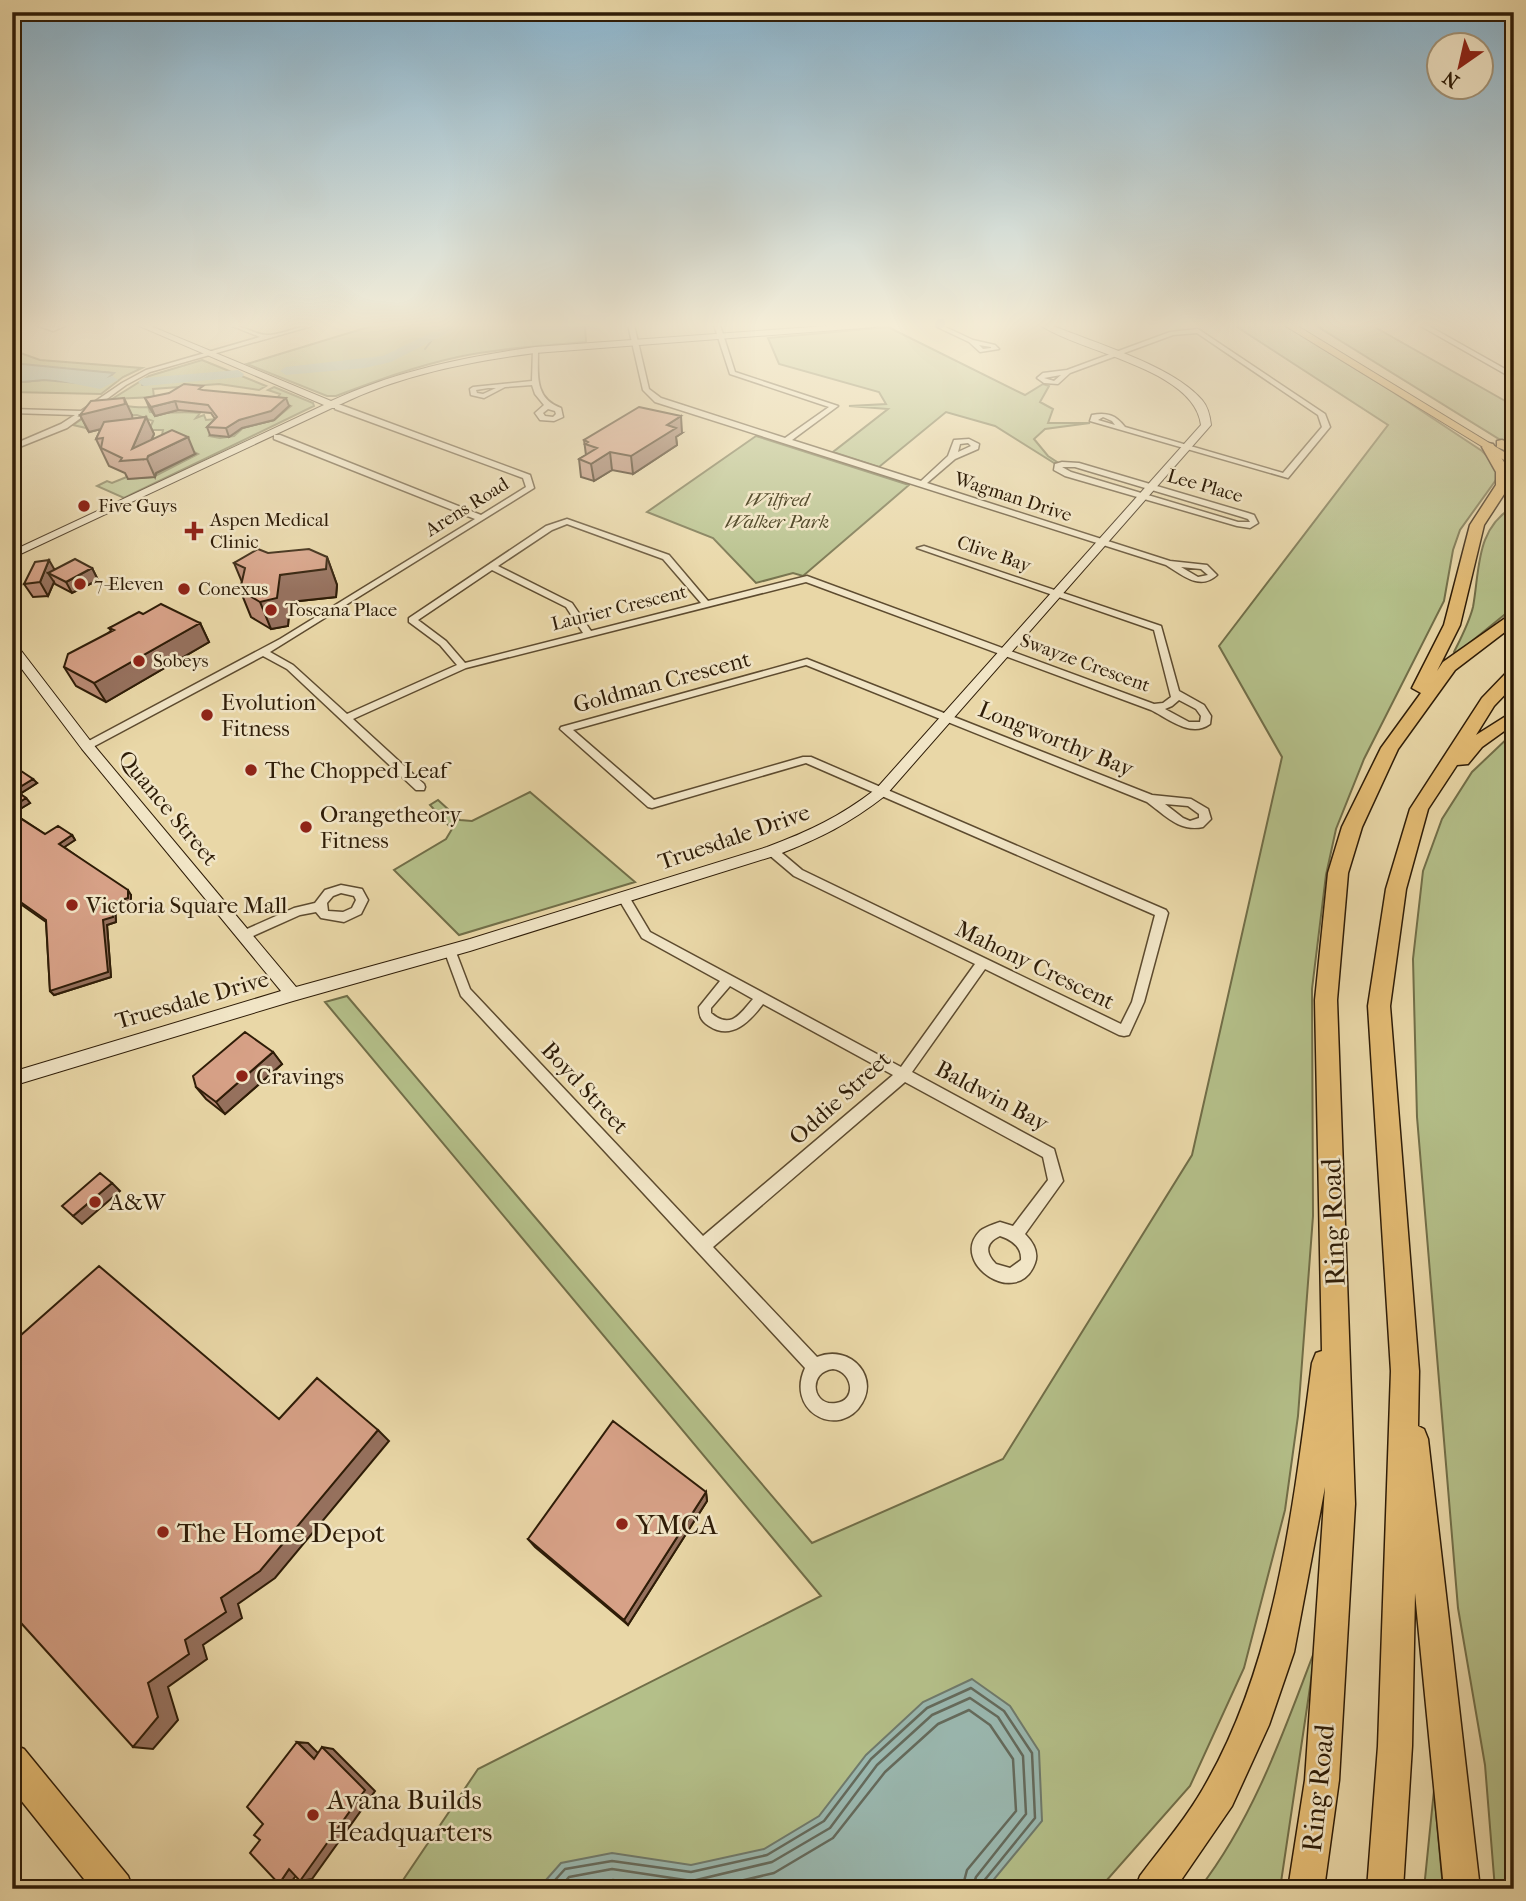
<svg xmlns="http://www.w3.org/2000/svg" width="1526" height="1901" viewBox="0 0 1526 1901" font-family="'IM FELL French Canon',serif">
	<style>
		.green { fill: #b4bf89; stroke: #716e48; stroke-width: 2 }
		.water { fill: #9ab8b0; stroke: #6f7a6c; stroke-width: 2 }
		.lines { fill: none; stroke-linecap: round; stroke-linejoin: round }
		.shore { stroke: #646a5c; stroke-width: 2.5 }
		.stream { stroke: #6f7a6c; stroke-width: 2 }
		.river { fill: #9ab8b0; fill-rule: evenodd }
		.street-casing { stroke: #5d4b2f; stroke-width: 3 }
		.secondary-casing { stroke: #2e1c07; stroke-width: 2 }
		.primary-casing { stroke: #2e1c07; stroke-width: 2 }
		.highway-casing { stroke: #2e1c07; stroke-width: 3 }
		.street { fill: #f1e5c6; fill-rule: evenodd }
		.secondary { fill: #f1e5c6; fill-rule: evenodd }
		.primary { fill: #e4bc74; fill-rule: evenodd }
		.highway { fill: #e4bc74; fill-rule: evenodd }
		.wall { fill: #b98a74; stroke: #2e1c07; stroke-width: 2 }
		.shaded-wall { fill: #96715e; stroke: #2e1c07; stroke-width: 2 }
		.building { fill: #d7a187; stroke: #2e1c07; stroke-width: 2 }
		.poi-dot { fill: #8f2418; stroke: #f1e5c6; stroke-width: 2.5 }
		.labels { text-anchor: middle; dominant-baseline: central; stroke-width: 5; stroke-linejoin: round; paint-order: stroke }
		.far-street-label { font-size: 19px; fill: #2e1c07; stroke: #f1e5c6 }
		.far-park-label { font-size: 19px; font-style: italic; fill: #564d2e; stroke: #f1e5c6 }
		.far-poi-label { font-size: 19px; fill: #2e1c07; stroke: #f1e5c6; text-anchor: start }
		.street-label { font-size: 23px; fill: #2e1c07; stroke: #f1e5c6 }
		.poi-label { font-size: 23px; fill: #2e1c07; stroke: #f1e5c6; text-anchor: start }
		.near-street-label { font-size: 28px; fill: #2e1c07; stroke: #f1e5c6 }
		.near-poi-label { font-size: 28px; fill: #2e1c07; stroke: #f1e5c6; text-anchor: start }
	</style>
	<rect width="100%" height="100%" fill="#e9d7a7"/>
	<filter id="stains"><feTurbulence type="fractalNoise" baseFrequency=".00286" numOctaves="4"/><feColorMatrix values="0 0 0 0 .2 0 0 0 0 .09 0 0 0 0 .02 0 0 0 .5 -.17"/></filter>
	<radialGradient id="worn" r=".72"><stop offset=".6" stop-color="#630" stop-opacity="0"/><stop offset="1" stop-color="#630" stop-opacity=".3"/></radialGradient>
	<path class="green" d="M375,325H585L586,342C544,346 500,348 458,357C416,366 376,381 336,396H327L247,364Z
		M1234,325H1284L1393,392L1482,451L1493,462L1498,477L1460,530L1453,550L1444,601L1364,759L1336,829L1326,875L1312,989L1313,1216L1298,1416L1285,1510L1244,1668L1190,1786L1099,1889H397L478,1769L821,1596L325,1002L347,996L812,1543L1003,1459L1192,1155L1282,757L1219,646L1388,425Z
		M1315,325H1371L1514,406V446L1499,439Z
		M888,327L1025,395L1043,384L1049,386L1040,402L1053,409L1048,423H1090L1045,429L1034,439L1048,456L1057,462L1054,463L995,426L946,412L879,467L833,452L888,409L849,406L886,404L879,392L779,364L768,338Z
		M12,350L40,360L142,368L123,377L101,394L12,392V383L112,373L14,365Z
		M202,360L266,386L259,390L219,384L153,389L154,397L112,399L149,376Z
		M274,387L313,403L314,406L124,498L97,486L107,481L112,483L129,476L128,479L153,477L198,454L162,435L163,430H149L153,421L137,415L98,417L89,432L86,428L73,425L104,404C119,403 134,409 148,407L150,412C165,414 183,411 200,413L196,418L204,415L206,420L217,419L209,436L220,438L234,436L243,428L274,420L291,406L276,400L280,394L268,390Z
		M756,436L909,485L803,576L793,573L756,583L713,538L647,512Z
		M1514,506V607L1456,654L1454,652C1461,638 1469,623 1473,607C1480,569 1475,529 1514,506Z
		M1514,732V769L1508,779L1514,824V1889H1495L1485,1765L1458,1608L1417,1117L1413,959L1423,871L1442,819L1472,772Z
		M530,792L635,882L459,935L394,870L446,839L452,829L430,805L438,800L460,820L472,821Z
		M1316,1647L1280,1889H1199C1254,1818 1284,1731 1316,1647Z
		M1434,1790L1443,1889H1424Z"/>
	<path class="water" d="M12,363L114,373L100,385L44,380L12,383Z
		M972,1679L1010,1706L1039,1751L1042,1821L986,1889H538L561,1863L612,1853L691,1865L764,1849L819,1816L866,1755L923,1702Z"/>
	<g class="lines">
		<path class="shore" d="M547,1889L565,1869L612,1861L691,1872L767,1855L824,1821L871,1759L927,1708L971,1688L1004,1711L1032,1753L1035,1818L983,1882L981,1889
			M559,1889L569,1877L612,1869L692,1881L772,1862L830,1828L877,1765L932,1715L970,1698L998,1717L1023,1756L1026,1814L976,1877L972,1889
			M573,1889L613,1880L670,1889
			M706,1889L774,1873L833,1838L885,1772L938,1724L969,1710L990,1725L1013,1759L1016,1811L967,1870L962,1889"/>
		<path class="stream" d="M425,349L436,335
			M142,385L158,382"/>
		<path class="river" d="M447,325H463L391,362L365,368L286,375L280,371L286,367L383,356Z
			M12,370L51,371L99,381L112,376L118,380L100,389L51,379L12,378Z
			M238,370L244,374L242,377L144,386L138,382L144,378Z"/>
		<g class="street-casing">
			<path id="street" d="M36,325L53,327L67,325L53,331Z
				M230,325C243,325 257,336 269,335C285,334 299,325 315,325L150,372L126,385L67,428L12,450V445L61,424L75,415L12,413V409L81,411L122,383L146,370L260,337Z
				M628,325H634L649,389L661,398L785,438L829,407L730,374L714,325H720L735,372L838,406L792,440L921,481L948,456L954,440L969,439L979,444L978,449L955,459L927,483L1170,561L1207,565L1217,575C1200,591 1182,575 1166,565L655,402L643,390ZM968,443L971,446L958,452L960,444ZM1181,567L1201,569L1208,575L1198,577Z
				M933,325H941L973,340L995,345L999,349L980,352L969,342ZM979,345L991,347V348L983,349Z
				M1419,325H1427L1514,374V379Z
				M1198,329L1325,414L1330,427L1288,478L1090,421L1092,415C1107,412 1116,415 1125,427L1283,473L1322,427L1318,415L1197,333L1173,335L1070,373L1058,384L1044,383L1037,378L1043,373L1067,370L1170,332ZM1061,375L1054,381L1044,378ZM1103,417L1112,421L1115,425L1098,420Z
				M533,349L538,350C538,375 534,398 561,408L563,417L554,421L540,420L535,413L544,405L535,394L532,385L505,387L484,398L471,395L470,389L473,387L532,381ZM488,388H496L483,394L477,393L476,390ZM548,409L555,411L556,414L553,417L545,416L543,413Z
				M335,405H341L530,475L534,488L270,652L293,665L347,714L457,665L440,645L409,622V618L546,526L567,519L669,555L708,601L807,576L1154,704L1163,703L1171,697L1154,630L917,548L924,546L1161,626L1179,691L1204,705L1211,716L1210,724C1191,738 1169,719 1151,710L806,582L466,668L353,719L424,784L425,787L424,790H416L287,669L263,656L91,748H83V744L280,639L475,519L274,439V435H280L481,515L526,487L523,478L335,409ZM567,524L663,559L701,603L591,631L572,603L498,566L552,530ZM492,570L566,607L583,633L465,663L446,641L418,620ZM1179,700L1196,709L1201,716L1200,722H1189L1165,709L1172,706Z
				M1062,462L1079,463L1248,513L1254,515L1258,523L1250,528L1237,526L1065,476L1054,470L1055,464ZM1062,467H1075L1242,517L1248,519L1250,522H1238L1071,472Z
				M807,659L1152,795L1191,799L1208,809L1211,819L1203,827C1179,832 1165,815 1147,802L806,665L573,730L654,800L803,757H811L1166,910L1168,913L1144,1002L1129,1035L1124,1036L1119,1035L985,969L912,1072L1054,1149L1063,1181L1025,1234C1033,1242 1039,1252 1035,1263C1018,1310 948,1263 980,1231C985,1227 994,1224 1000,1222L1013,1226L1048,1180L1043,1157L905,1082L713,1247L817,1357C851,1343 883,1379 858,1409C833,1437 786,1409 805,1368L461,996L444,950L446,947H454L470,989L703,1236L893,1075L763,1004C750,1021 732,1041 709,1026C701,1021 699,1016 699,1007L720,981L642,938L618,898L620,895H628L650,932L901,1067L975,964L794,876L768,854L766,851L768,848H776L802,870L1121,1024L1132,1002L1155,915L806,763L652,808L648,807L560,729L561,727ZM1165,804L1188,806L1199,814V818L1190,821L1183,818ZM730,986L753,999C740,1014 731,1030 711,1013V1008ZM1000,1236C1012,1240 1022,1247 1021,1260L1010,1268L996,1264C985,1253 985,1243 1000,1236ZM833,1369C852,1371 858,1400 836,1403C812,1407 807,1372 833,1369Z
				M341,885L362,889L368,900L361,914L344,922L321,918L316,912L300,915L244,940L238,935L240,932L294,908L315,903L325,890ZM341,893L354,896L356,900L352,908L343,912L328,911L327,903L333,896Z"/>
		</g>
		<g class="secondary-casing">
			<path id="secondary" d="M137,325H148L331,401C396,371 464,357 535,347L840,325H879L875,327L535,353C467,362 401,375 339,405L338,408H332L12,558V551L324,405Z
				M1040,325H1051C1094,343 1172,365 1202,400C1208,407 1210,416 1211,425L886,795C849,824 820,838 777,855L470,951L293,1001L12,1086V1072L281,991L82,749L12,656V643L16,644L92,743L296,987L470,939L767,847C810,831 839,817 876,789L1201,425C1195,369 1079,352 1040,325Z"/>
		</g>
		<g class="primary-casing">
			<path id="primary" d="M1284,325H1296L1514,458V466Z"/>
		</g>
		<g class="highway-casing">
			<path id="highway" d="M1502,440L1514,445V454L1497,447V441Z
				M1488,443L1493,444L1510,472V485L1484,525L1460,625L1437,671L1443,662L1514,612V625L1455,670L1398,749L1362,827L1348,873L1337,1000L1355,1504L1339,1780L1324,1889H1288L1305,1780L1325,1487L1294,1652L1269,1725L1232,1806L1175,1889H1135L1140,1876C1163,1845 1190,1814 1208,1780C1277,1657 1294,1501 1312,1363L1316,1353L1322,1351L1315,1000L1328,873L1342,827L1381,748L1421,693L1412,688L1444,625L1470,525L1496,485V472L1482,447Z
				M1514,670V685L1494,706L1476,735L1514,711V724L1482,747L1468,764L1457,765L1428,809L1406,889L1390,1006L1419,1371L1418,1426L1424,1429L1428,1439L1480,1889H1444L1415,1593L1412,1746L1403,1889H1367L1378,1746L1391,1371L1368,1006L1386,889L1410,809L1482,698L1508,671Z
				M12,1744L24,1749L128,1876L133,1889H92L12,1789Z"/>
		</g>
		<use href="#street" class="street"/>
		<use href="#secondary" class="secondary"/>
		<use href="#primary" class="primary"/>
		<use href="#highway" class="highway"/>
	</g>
	<path class="wall" d="M205,391L289,406L274,420L242,428L229,437L210,435L207,427L215,419L211,413L178,410L155,416L149,407L145,398Z
		M80,415H132V419L146,417L154,434L152,439L195,454L156,473L155,477L128,479L125,473L109,466L96,439L101,429L89,432Z
		M682,433L676,437L677,445L633,474L612,470L594,481L581,477L579,459L586,455L584,440Z
		M268,553L327,557L337,585L336,597L290,602L288,626L271,629L251,617L240,590L242,582L234,563Z
		M92,568L98,580L72,593L55,584L54,582L48,596L33,597L24,584L55,569Z
		M143,614L200,623L209,642L106,702L76,686L64,667L111,631L109,628Z
		M12,765L37,783L20,794L26,798L30,803L13,813L45,834L72,835L75,840L64,847L131,895V902L115,907L116,922L107,925L111,977L54,995L50,991L46,922L12,898Z
		M273,1052L282,1064L225,1114L206,1099L196,1087Z
		M706,1492L707,1501L628,1625L535,1547L528,1539Z"/>
	<path class="shaded-wall" d="M124,398L132,415L133,421L89,432L80,415Z
		M286,398L289,406L274,420L242,428L229,437L226,428L239,420Z
		M175,401L178,410L155,416L151,407Z
		M681,416L682,433L676,437L677,445L633,474L631,456L667,425Z
		M146,417L154,434L143,459L132,449Z
		M188,437L195,454L156,473L155,477L147,459L148,456Z
		M610,452L612,470L594,481L591,464Z
		M327,557L337,585L336,597L290,602L288,626L271,629L260,602L280,575Z
		M49,560L57,574L48,573L54,582L48,596L40,582Z
		M92,568L98,580L72,593L66,582Z
		M200,623L209,642L106,702L94,683Z
		M33,779L37,783L18,795L15,790Z
		M26,798L30,803L12,814V807Z
		M72,835L75,840L63,848L59,844Z
		M128,890L131,895V902L115,907L116,922L107,925L111,977L54,995L50,991L103,920L112,903Z
		M273,1052L282,1064L225,1114L216,1102Z
		M112,1183L120,1191L82,1224L73,1216Z
		M378,1430L389,1441L275,1578L238,1604L242,1618L203,1645L207,1659L168,1687L178,1720L153,1749L133,1747L148,1683L221,1598Z
		M706,1492L707,1501L628,1625L624,1620Z
		M297,1742L308,1743L325,1760L314,1759Z
		M322,1747L333,1749L375,1791L312,1879L300,1881Z
		M302,1868L291,1882L279,1884L289,1869Z"/>
	<path class="building" d="M184,384L203,386L199,389L203,390L286,398L271,411L239,420L226,428L207,427L217,417L208,405L175,401L151,407L145,398L169,393Z
		M124,398L125,404L80,415L91,401Z
		M639,407L681,416L667,425L676,428L631,456L610,452L591,464L579,459L597,448L585,444L588,442L584,440Z
		M146,417L132,449L172,430L188,437L148,456L147,459L120,461L122,458L101,448L103,438L96,439L104,422Z
		M258,549L268,553L309,549L327,557L326,569L280,575L277,598L260,602L240,590L245,568L234,563Z
		M75,559L92,568L66,582L48,573Z
		M49,560L40,582L24,584L35,562Z
		M161,604L200,623L94,683L64,667L68,654L114,630L109,628L139,612L143,614Z
		M12,765L33,779L15,790L26,798L12,807Z
		M12,813L45,834L58,826L72,835L59,844L128,890V898L112,903L113,917L103,920L108,972L50,991L46,920L12,896Z
		M245,1032L273,1052L216,1102L196,1087L193,1076Z
		M100,1173L112,1183L73,1216L62,1206Z
		M99,1266L279,1419L317,1378L378,1430L260,1571L221,1598L226,1612L185,1640L189,1654L148,1683L158,1717L133,1747L12,1613V1343Z
		M613,1421L706,1492L624,1620L528,1539Z
		M297,1742L314,1759L322,1747L365,1790L300,1881L289,1869L279,1884L250,1853L260,1840L254,1835L263,1824L247,1807Z"/>
	<linearGradient id="sky" x2="0" y2="1"><stop stop-color="#89b6d2"/><stop offset="0.55" stop-color="#f5edd7"/><stop offset="1" stop-color="#f5edd7" stop-opacity="0"/></linearGradient>
	<rect width="1526" height="591" fill="url(#sky)"/>
	<g class="poi-dot">
		<circle cx="84" cy="506" r="7"/>
		<path d="M190.5 520.5h7v7h7v7h-7v7h-7v-7h-7v-7h7z"/>
		<circle cx="80" cy="584" r="7"/>
		<circle cx="184" cy="589" r="7"/>
		<circle cx="271" cy="610" r="7"/>
		<circle cx="139" cy="661" r="7"/>
		<circle cx="207" cy="715" r="7"/>
		<circle cx="251" cy="770" r="7"/>
		<circle cx="306" cy="827" r="7"/>
		<circle cx="72" cy="905" r="7"/>
		<circle cx="242" cy="1076" r="7"/>
		<circle cx="95" cy="1202" r="7"/>
		<circle cx="622" cy="1524" r="7"/>
		<circle cx="163" cy="1532" r="7"/>
		<circle cx="313" cy="1815" r="7"/>
	</g>
	<g class="labels">
		<g class="far-street-label">
			<text transform="translate(1205 486) rotate(16)">Lee Place</text>
			<text transform="translate(1013 497) rotate(18)">Wagman Drive</text>
			<text transform="translate(467 507) rotate(-32)">Arens Road</text>
			<text transform="translate(994 554) rotate(19)">Clive Bay</text>
			<text transform="translate(619 608) rotate(-14)">Laurier Crescent</text>
			<text transform="translate(1085 663) rotate(20)">Swayze Crescent</text>
		</g>
		<g class="far-park-label">
			<text x="777" y="500">Wilfred<tspan x="777" dy="22">Walker Park</tspan></text>
		</g>
		<g class="far-poi-label">
			<text x="98" y="506">Five Guys</text>
			<text x="210" y="520">Aspen Medical<tspan x="210" dy="22">Clinic</tspan></text>
			<text x="94" y="584">7-Eleven</text>
			<text x="198" y="589">Conexus</text>
			<text x="285" y="610">Toscana Place</text>
			<text x="153" y="661">Sobeys</text>
		</g>
		<g class="street-label">
			<text transform="translate(662 682) rotate(-15)">Goldman Crescent</text>
			<text transform="translate(1056 739) rotate(22)">Longworthy Bay</text>
			<text transform="translate(168 808) rotate(50)">Quance Street</text>
			<text transform="translate(734 837) rotate(-19)">Truesdale Drive</text>
			<text transform="translate(1035 965) rotate(26)">Mahony Crescent</text>
			<text transform="translate(192 1000) rotate(-16)">Truesdale Drive</text>
			<text transform="translate(585 1088) rotate(47)">Boyd Street</text>
			<text transform="translate(992 1096) rotate(28)">Baldwin Bay</text>
			<text transform="translate(840 1098) rotate(-42)">Oddie Street</text>
		</g>
		<g class="poi-label">
			<text x="221" y="702">Evolution<tspan x="221" dy="26">Fitness</tspan></text>
			<text x="265" y="770">The Chopped Leaf</text>
			<text x="320" y="814">Orangetheory<tspan x="320" dy="26">Fitness</tspan></text>
			<text x="86" y="905">Victoria Square Mall</text>
			<text x="256" y="1076">Cravings</text>
			<text x="109" y="1202">A&amp;W</text>
		</g>
		<g class="near-street-label">
			<text transform="translate(1333 1222) rotate(-92)">Ring Road</text>
			<text transform="translate(1318 1788) rotate(-84)">Ring Road</text>
		</g>
		<g class="near-poi-label">
			<text x="636" y="1524">YMCA</text>
			<text x="177" y="1532">The Home Depot</text>
			<text x="327" y="1799">Avana Builds<tspan x="327" dy="32">Headquarters</tspan></text>
		</g>
	</g>
	<rect width="1526" height="1901" fill="none" stroke="#e9d7a7" stroke-width="42"/>
	<rect x="14" y="14" width="1498" height="1873" fill="none" stroke="#2e1c07" stroke-width="3.5"/>
	<rect x="21" y="21" width="1484" height="1859" fill="none" stroke="#2e1c07" stroke-width="2"/>
	<g transform="translate(1460 66) rotate(214)"><circle r="33" fill="#f1e5c6" stroke="#a3957a" stroke-width="2"/>
	<path d="M0-5L12 26L0 18L-12 26Z" fill="#8f2418"/>
	<text y="-10" font-size="19" font-weight="bold" text-anchor="middle" fill="#2e1c07">N</text>
	</g>
	<rect width="100%" height="100%" filter="url(#stains)"/>
	<rect width="100%" height="100%" fill="url(#worn)"/>
</svg>
